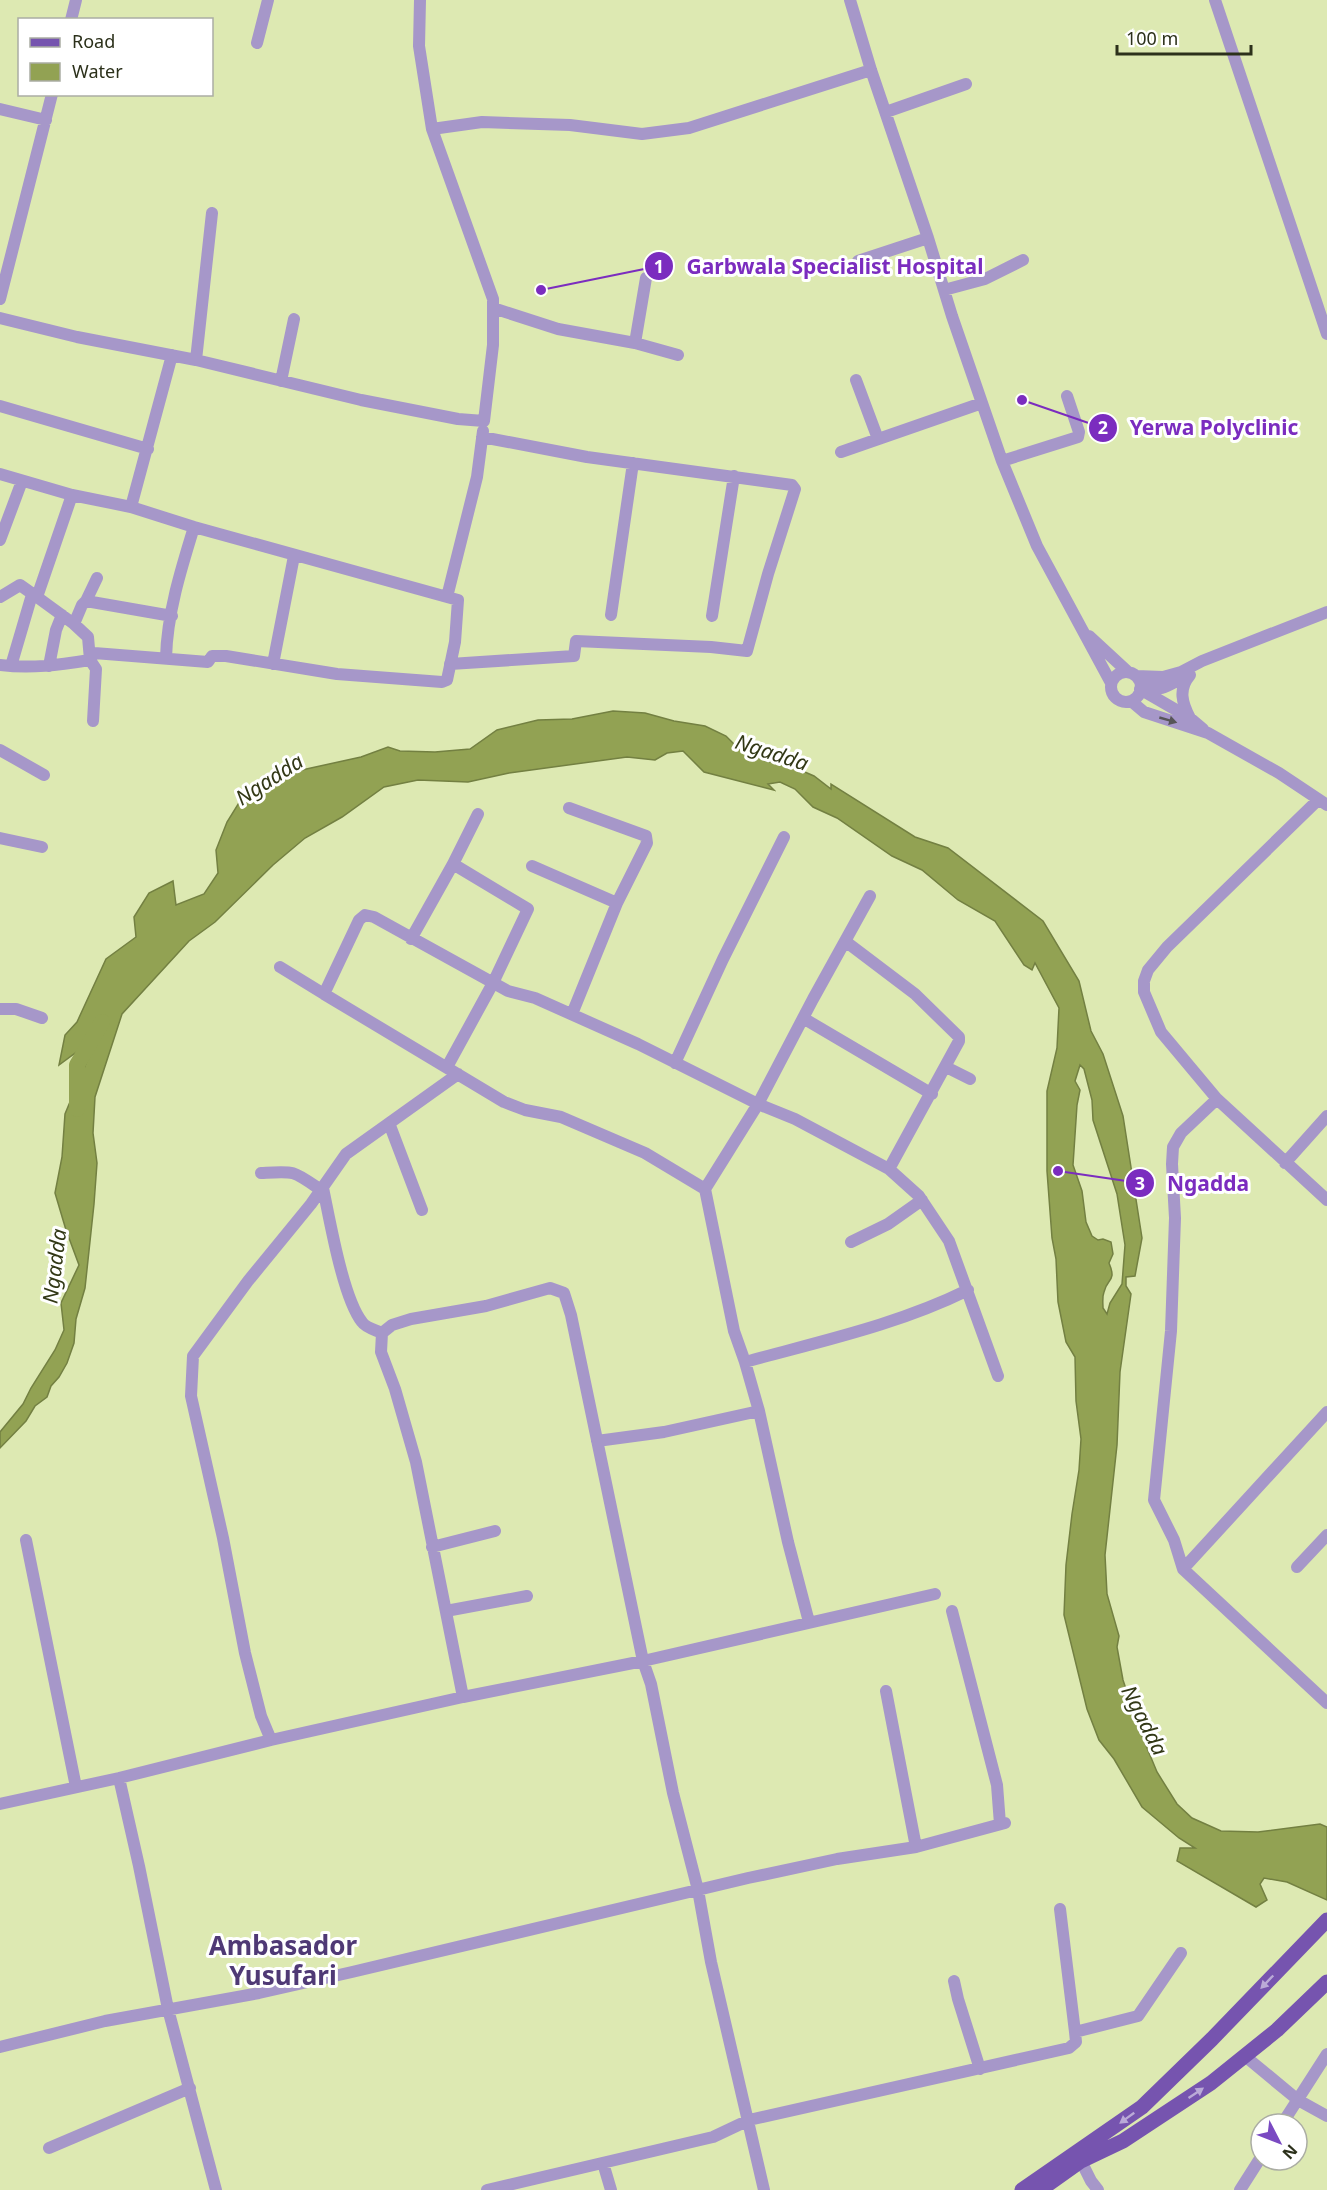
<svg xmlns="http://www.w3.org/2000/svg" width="1327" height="2190" viewBox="0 0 1327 2190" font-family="'Noto Sans',sans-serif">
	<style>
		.water { fill: #92a253; stroke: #738042; stroke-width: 1.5; fill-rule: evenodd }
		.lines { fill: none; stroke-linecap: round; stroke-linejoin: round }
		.river { stroke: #92a253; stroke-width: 16 }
		.minor { stroke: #a697c9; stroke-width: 12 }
		.major { stroke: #7654af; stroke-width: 15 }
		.oneway { fill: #575558 }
		.oneway2 { fill: #baaad7 }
		.labels { text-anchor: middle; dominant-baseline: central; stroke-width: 6; stroke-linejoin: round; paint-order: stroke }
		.water-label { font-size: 21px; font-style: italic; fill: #323816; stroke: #fff }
		.district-label { font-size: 26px; font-weight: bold; fill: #4f3975; stroke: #fff }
		.leader { fill: none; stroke: #7b2cbf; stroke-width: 2 }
		.callout-dot { fill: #7b2cbf; stroke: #fff; stroke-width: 2 }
		.mark-label { font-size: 18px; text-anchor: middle; font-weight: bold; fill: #fff }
		.callout-label { font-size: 21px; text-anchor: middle; font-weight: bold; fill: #7b2cbf; stroke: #fff; stroke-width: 6; stroke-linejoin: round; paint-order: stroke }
	</style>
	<rect width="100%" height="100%" fill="#dde9b2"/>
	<path class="water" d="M613,711L645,713L674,721L705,726L726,736L739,749L766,761L791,766L814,776L831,789V784L915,837L948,848L1043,921L1079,981L1091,1031L1103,1054L1123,1116L1142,1238L1135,1276L1126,1277V1286L1131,1294L1120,1372L1117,1445L1105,1555L1107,1594L1119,1636L1117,1647L1123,1680L1140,1731L1157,1772L1177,1804L1192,1818L1221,1831L1258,1832L1320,1824L1327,1827V1900L1287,1882L1264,1878L1260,1884L1267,1900L1256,1907L1177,1861L1180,1848H1195L1179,1838L1142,1807L1114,1759L1099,1740L1087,1709L1064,1615L1066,1565L1072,1514L1079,1470L1081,1439L1076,1401L1075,1357L1066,1342L1058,1302L1056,1259L1052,1238L1047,1171V1091L1057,1048L1059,1008L1035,963L1032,970L1024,965L995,921L958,900L922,870L892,856L837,818L813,807L795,789L780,782L768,784L774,790L704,772L683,751L667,753L655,760L627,757L509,773L468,782L418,780L384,787L342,817L305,838L273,865L215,922L189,941L122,1014L95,1097L93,1133L97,1163L94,1204L85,1288L76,1319L74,1343L67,1363L59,1377L51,1386L47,1397L35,1406L26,1421L0,1448V1432L23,1404L31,1388L55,1350L64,1330L61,1303L79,1265L66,1230L55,1193L62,1157L65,1114L97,1037L59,1065L65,1035L77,1022L106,959L136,937L134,917L149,893L173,881L176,905L204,894L218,873L216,850L227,822L245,793L279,775L361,757L388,747L400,751L435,752L470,749L497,730L538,720L572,719ZM1080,1065L1084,1069L1092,1100L1093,1120L1117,1194L1125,1245L1122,1284L1110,1303L1107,1314L1103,1308C1103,1303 1102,1297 1104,1292C1107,1278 1117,1282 1109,1263L1113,1254L1111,1242L1103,1239L1098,1240L1092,1236L1086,1222L1082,1191L1073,1165L1077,1105L1080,1090L1075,1081Z"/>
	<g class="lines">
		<path class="river" d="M77,1109V1065L102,1022"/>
		<path class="minor" d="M850,0L871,70L928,238L952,316L1002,461L1037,546L1111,683
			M1215,0L1327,334
			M71,20L76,0
			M257,43L268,0
			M0,109L46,120
			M886,112L966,84
			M432,129L482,122L570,125L642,134L689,128L871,70
			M858,261L928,238
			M944,290L985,279L1023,260
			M0,299L52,94
			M493,308L558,329L635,343L678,355
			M0,318L77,337L196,360L361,400L458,419L484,421L493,345V299L432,129L419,46L420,0
			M635,343L646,278
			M196,360L212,213
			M856,380L878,439
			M281,381L294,319
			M0,406L148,449
			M841,452L982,403
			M1002,461L1078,437L1079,432L1067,396
			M0,474L72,495L131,507L194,527L458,600L455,642L447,680L442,682L337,674L226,656H212L208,662L94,653L90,660C59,665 31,669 0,665
			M72,495L37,597L74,624L82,605L86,601L172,616
			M131,507L172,355
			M0,540L22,481
			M0,597L20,585L37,597L31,598L11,666
			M447,597L477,477L483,431
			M86,601L97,578
			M611,615L633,463
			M712,616L734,476
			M74,624L88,637L90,660L96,669L93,721
			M1089,636L1128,672
			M166,658C167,614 181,569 194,527
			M273,664L294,556
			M450,664L574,656L576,641L711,647L747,651L768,574L795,489L792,485L587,457L482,437
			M49,666L56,630L62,615
			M1111 687a15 15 0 1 1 30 0a15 15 0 1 1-30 0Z
			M1190,675C1178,689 1182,703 1190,718
			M1136,676L1163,677L1181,672L1202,661L1327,612
			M1145,687C1162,693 1171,683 1186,676
			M1140,689L1190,718L1203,729
			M1131,701L1144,712L1208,733L1279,773L1327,805
			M0,750L44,775
			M1318,800L1167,947L1148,970L1144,981V992L1161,1032L1217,1099L1327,1200
			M569,808L646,836L647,843L617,903L572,1014
			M0,838L42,847
			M453,864L478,814
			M532,866L617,903
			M411,939L453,864L528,909L493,983L447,1067
			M845,941L915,994L959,1037V1041L889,1169
			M280,967L324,994
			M0,1009H16L42,1018
			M803,1018L932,1094
			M675,1063L723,959L784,837
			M946,1067L970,1079
			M1217,1099L1181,1133L1173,1147L1172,1164L1175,1218L1171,1331L1154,1500L1174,1540L1183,1569L1327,1703
			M389,1123L422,1210
			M1285,1163L1327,1116
			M261,1173C296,1171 292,1170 321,1190
			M323,1188C330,1221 343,1298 362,1322C366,1328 376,1330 382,1333
			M705,1189L645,1153L561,1117L525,1110L504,1102L324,994L359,920L365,915L374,917L508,991L535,998L638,1044L758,1104L795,1119L889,1169L919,1196L949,1241L998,1376
			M851,1242L888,1224L922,1200
			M745,1362C821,1341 897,1325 968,1290
			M597,1441L664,1432L759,1411
			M26,1540L76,1787
			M432,1547L495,1531
			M1297,1567L1327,1535
			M1183,1569L1327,1412
			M446,1611L527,1596
			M952,1611L997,1785L1000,1824
			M809,1622L788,1542L759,1411L745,1362L734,1331L705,1189L758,1104L813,999L870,896
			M886,1691L916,1847
			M463,1697L416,1462L395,1389L381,1352L382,1333L392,1325L411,1319L486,1306L550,1288L564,1293L571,1315L643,1661L651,1684L673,1793L698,1890L711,1962L764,2190
			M271,1740L261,1716L245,1653L223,1538L191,1396L193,1356L248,1281L311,1204L346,1154L458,1074
			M119,1778L139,1866L168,2009L216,2190
			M0,1804L119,1778L271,1740L463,1697L643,1661L935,1594
			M954,1981L958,1999L980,2069
			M1075,2032L1138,2016L1181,1953
			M0,2047L105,2021L259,1993L352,1972L748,1878L837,1859L916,1847L1005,1823
			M1246,2057L1298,2100L1327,2116
			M1282,2124L1327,2054
			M49,2148L190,2088
			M1081,2161L1091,2181L1098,2190
			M603,2163L611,2190
			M487,2190L713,2137L749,2120L1069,2048L1076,2042L1075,2032L1060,1909
			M1240,2190L1261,2157"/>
		<path class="major" d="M1022,2190L1142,2107L1212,2039L1327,1920
			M1040,2190L1081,2161L1123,2141L1211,2083L1277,2030L1327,1982"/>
	</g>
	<defs><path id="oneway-solid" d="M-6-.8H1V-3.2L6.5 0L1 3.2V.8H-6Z" transform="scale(1.5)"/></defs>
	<use class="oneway" href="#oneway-solid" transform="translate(1168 720) rotate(16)"/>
	<g class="oneway2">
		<use href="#oneway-solid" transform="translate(1267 1982) rotate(134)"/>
		<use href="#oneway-solid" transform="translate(1196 2093) rotate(-34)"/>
		<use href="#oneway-solid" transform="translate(1127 2118) rotate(144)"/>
	</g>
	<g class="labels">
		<g class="water-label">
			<text transform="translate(772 752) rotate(18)">Ngadda</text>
			<text transform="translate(269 779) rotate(-33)">Ngadda</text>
			<text transform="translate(54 1266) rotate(-83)">Ngadda</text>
			<text transform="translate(1145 1720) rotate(63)">Ngadda</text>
		</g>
		<g class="district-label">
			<text x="283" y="1945">Ambasador<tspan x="283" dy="30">Yusufari</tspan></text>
		</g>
	</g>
	<path class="leader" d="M541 290L659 266M1022 400L1103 428M1058 1171L1140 1183"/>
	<g class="callout-dot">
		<circle cx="541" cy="290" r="6"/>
		<circle cx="1022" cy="400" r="6"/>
		<circle cx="1058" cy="1171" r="6"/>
		<circle cx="659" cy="266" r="15"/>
		<circle cx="1103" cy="428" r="15"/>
		<circle cx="1140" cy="1183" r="15"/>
	</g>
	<g class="mark-label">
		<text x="659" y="273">1</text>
		<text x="1103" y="434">2</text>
		<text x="1140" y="1190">3</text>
	</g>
	<g class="callout-label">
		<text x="835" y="274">Garbwala Specialist Hospital</text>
		<text x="1214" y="435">Yerwa Polyclinic</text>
		<text x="1208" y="1191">Ngadda</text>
	</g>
	<rect x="18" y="18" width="195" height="78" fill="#ffffff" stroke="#abada4" stroke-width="1.5"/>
	<rect x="30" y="38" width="30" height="9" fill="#7654af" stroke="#abada4" stroke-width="1.5"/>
	<text x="72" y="48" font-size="18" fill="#2c311b">Road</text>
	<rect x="30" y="63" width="30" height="18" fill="#92a253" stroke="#abada4" stroke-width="1.5"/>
	<text x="72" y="78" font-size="18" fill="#2c311b">Water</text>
	<g transform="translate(1279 2142) rotate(132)"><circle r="28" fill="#ffffff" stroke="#abada4" stroke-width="1.5"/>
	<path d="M0-4.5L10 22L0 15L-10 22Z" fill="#7a4ac2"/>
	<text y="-9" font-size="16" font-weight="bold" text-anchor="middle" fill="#2c311b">N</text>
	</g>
	<path d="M1117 45v9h134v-9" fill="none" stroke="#2c311b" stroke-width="3"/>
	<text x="1126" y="45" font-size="18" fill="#2c311b" stroke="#ffffff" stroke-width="4.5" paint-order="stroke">100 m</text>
</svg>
